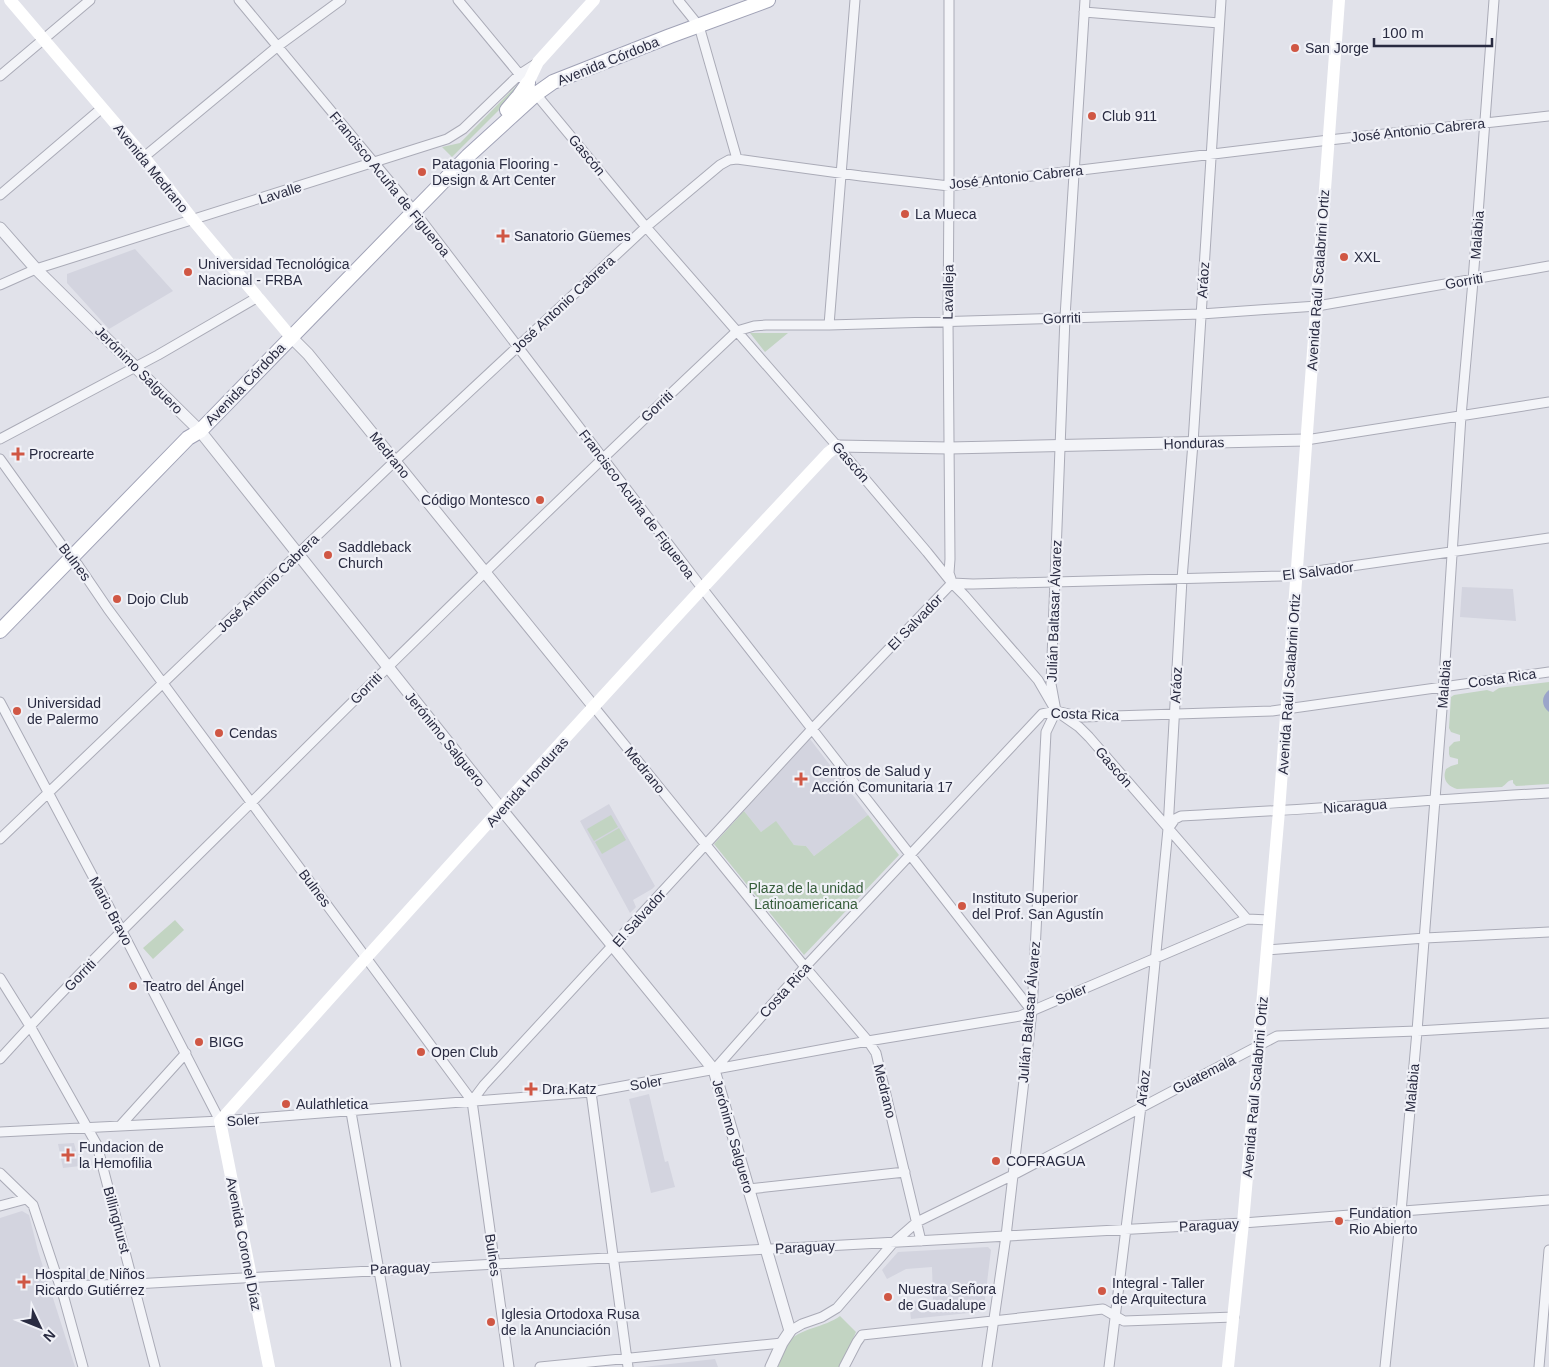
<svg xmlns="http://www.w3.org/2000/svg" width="1549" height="1367" viewBox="0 0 1549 1367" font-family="Arial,sans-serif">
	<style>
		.built { fill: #d3d4df }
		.green { fill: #c2d4c2 }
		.water { fill: #9ba5ca }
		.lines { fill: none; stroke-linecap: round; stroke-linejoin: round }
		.minor-casing { stroke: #aaabb7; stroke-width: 11 }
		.tertiary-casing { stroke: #aaabb7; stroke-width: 13 }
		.primary-casing { stroke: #a0a2b6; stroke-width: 16 }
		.minor { stroke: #f3f4f8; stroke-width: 9 }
		.tertiary { stroke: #f3f4f8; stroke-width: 11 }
		.secondary { stroke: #fff; stroke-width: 12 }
		.primary { stroke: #fff; stroke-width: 14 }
		.poi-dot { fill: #d05744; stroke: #f0f1f7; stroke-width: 2 }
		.labels { text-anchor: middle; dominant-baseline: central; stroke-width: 4.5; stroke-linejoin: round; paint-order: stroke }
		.poi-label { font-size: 14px; fill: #292b41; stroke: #f0f1f7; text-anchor: start }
		.street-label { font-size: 14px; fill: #292b41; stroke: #f0f1f7 }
		.park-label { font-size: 14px; fill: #365d3a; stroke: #f0f1f7 }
	</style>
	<rect width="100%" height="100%" fill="#e1e2ea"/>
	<path class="built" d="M135,249L173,291L109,329L67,283V274Z
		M1462,587L1513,589L1516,621L1460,617Z
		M810,739L868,815L814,856L806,846L794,845L776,822L761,832L744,811Z
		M609,804L655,886L652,889L633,900L636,907L630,913L580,821Z
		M649,1094L665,1162L668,1161L675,1187L651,1193L629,1099Z
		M74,1143L80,1166L63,1168L58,1144Z
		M22,1211L29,1215L38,1251L75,1367H0V1218Z
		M988,1247L991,1250L984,1307L978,1312L911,1319L909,1302L933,1300L932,1267L906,1269L887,1279L882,1270L898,1252Z
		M715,1359L718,1367H642H643Z"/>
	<path class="green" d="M517,85L520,89L452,157L442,147L460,143Z
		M750,333H788L765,352Z
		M1549,682V784L1516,786L1513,783V780C1507,780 1507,784 1502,787L1457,789C1447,786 1442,779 1446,769L1451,766L1458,764V759L1450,757L1449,754V747L1454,742L1460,741V735L1451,732L1449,728L1451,697L1454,695L1487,690L1493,692L1499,688Z
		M744,811L761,832L776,821L794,845L806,846L814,856L868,815L899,855L804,955L714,844Z
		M611,815L618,827L594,841L587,829Z
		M619,828L626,840L602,854L595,842Z
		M175,920L184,930L153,959L143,948Z
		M840,1316L856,1332L840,1367H778C781,1359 784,1349 789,1342C797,1329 826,1327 840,1316Z"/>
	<path class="water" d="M1549,690V712C1541,706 1541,696 1549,690Z"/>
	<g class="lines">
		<g class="minor-casing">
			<path id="minor" d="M239,0L415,212L702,588L1032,1011
				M458,0L646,227L837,446L927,552L952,583L965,596L1038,680L1056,711L1079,727L1089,737L1247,919
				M678,0L699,26L737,159
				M949,0V186L948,322L950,559L949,573L951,579
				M1084,12L1219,23
				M0,76L90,0
				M144,157L278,46L341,0
				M0,195L102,108
				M0,285L36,269L447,139L463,129L520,74L537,63
				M829,325L855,0
				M0,439L158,355L258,297
				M1306,440L1549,402
				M0,459L71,558L78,565L108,609L472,1101L509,1367
				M0,702L123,933L220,1121
				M594,707L805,967L868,1041L876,1053L921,1241
				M1168,829L1175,819L1181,816C1304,810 1426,800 1549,793
				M0,839L395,461L646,227L720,165L729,160L737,159L861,176L949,186L1329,140L1549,116
				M1267,950L1425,938L1549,932
				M0,978L30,1026L97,1145L155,1367
				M0,1059C85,965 176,877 266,788C421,633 578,481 737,331L754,326L766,325H829L1201,314L1317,306L1549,266
				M714,1070L805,967L1042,714L1056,711L1082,717L1272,711L1549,672
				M591,1092L628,1367
				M472,1101L484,1085L812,729L952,583L973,584L1281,576L1549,538
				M351,1112L396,1367
				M120,1126L186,1053
				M0,1132L220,1121L591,1092L868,1041L1020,1016L1247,919L1269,920
				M0,1173L33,1205L64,1298L83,1367
				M749,1189L905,1172
				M0,1206L26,1199
				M60,1286L134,1284L1243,1223L1549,1200
				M790,1331L802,1324L822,1317L837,1308L893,1243L917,1222L1013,1175L1277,1036L1417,1031L1549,1023
				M540,1367L782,1343
				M844,1367L857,1342L862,1335L1103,1309L1124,1321L1234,1317
				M987,1367L1006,1236L1032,1011L1046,732L1056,711L1051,684L1065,317L1085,0
				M1109,1367L1141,1106L1168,829L1182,579L1193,443L1221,0
				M1385,1367L1401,1212L1417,1031L1442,709L1461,416L1473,281L1494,0
				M1539,1367L1549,1250"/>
		</g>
		<g class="tertiary-casing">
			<path id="tertiary" d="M0,228L36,269L200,431L502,810L714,1070L790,1331L782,1343L771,1367
				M291,337L308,354L594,707
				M837,446L949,448L1306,440"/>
		</g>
		<g class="primary-casing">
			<path id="primary" d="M507,110L519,96L528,83
				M0,631L188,438L200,431L468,156L536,94L553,82L670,36L768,0"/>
		</g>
		<use href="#minor" class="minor"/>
		<use href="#tertiary" class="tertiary"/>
		<path class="secondary" d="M10,0L144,157L193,220L291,337
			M528,83L538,62L594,0
			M269,1367L220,1121C420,897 622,673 828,453L837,446
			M1228,1367L1243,1223L1279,811L1339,0"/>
		<use href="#primary" class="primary"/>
	</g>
	<g class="poi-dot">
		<circle cx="1295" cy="48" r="5"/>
		<circle cx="1092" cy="116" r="5"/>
		<circle cx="422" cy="172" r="5"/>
		<circle cx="905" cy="214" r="5"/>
		<path d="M500.5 228.5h5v5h5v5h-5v5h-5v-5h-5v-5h5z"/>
		<circle cx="1344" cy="257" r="5"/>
		<circle cx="188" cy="272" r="5"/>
		<path d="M15.5 446.5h5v5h5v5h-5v5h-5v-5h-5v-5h5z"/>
		<circle cx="540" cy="500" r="5"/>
		<circle cx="328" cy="555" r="5"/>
		<circle cx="117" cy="599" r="5"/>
		<circle cx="17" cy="711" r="5"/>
		<circle cx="219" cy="733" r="5"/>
		<path d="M798.5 771.5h5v5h5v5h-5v5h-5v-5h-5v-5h5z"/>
		<circle cx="962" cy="906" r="5"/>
		<circle cx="133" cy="986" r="5"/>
		<circle cx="199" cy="1042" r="5"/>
		<circle cx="421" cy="1052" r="5"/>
		<path d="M528.5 1081.5h5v5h5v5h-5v5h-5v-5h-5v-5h5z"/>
		<circle cx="286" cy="1104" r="5"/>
		<path d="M65.5 1147.5h5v5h5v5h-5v5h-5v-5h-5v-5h5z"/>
		<circle cx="996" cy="1161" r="5"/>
		<circle cx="1339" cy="1221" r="5"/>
		<path d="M21.5 1274.5h5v5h5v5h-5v5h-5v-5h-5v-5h5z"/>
		<circle cx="1102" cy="1291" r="5"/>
		<circle cx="888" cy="1297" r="5"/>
		<circle cx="491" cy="1322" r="5"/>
	</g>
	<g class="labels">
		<g class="poi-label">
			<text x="1305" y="48">San Jorge</text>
			<text x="1102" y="116">Club 911</text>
			<text x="432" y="164">Patagonia Flooring -<tspan x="432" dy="16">Design &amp; Art Center</tspan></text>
			<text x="915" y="214">La Mueca</text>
			<text x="514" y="236">Sanatorio Güemes</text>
			<text x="1354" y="257">XXL</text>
			<text x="198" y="264">Universidad Tecnológica<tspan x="198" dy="16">Nacional - FRBA</tspan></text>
			<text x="29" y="454">Procrearte</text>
			<text x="530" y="500" text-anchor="end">Código Montesco</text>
			<text x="338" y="547">Saddleback<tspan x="338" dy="16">Church</tspan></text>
			<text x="127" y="599">Dojo Club</text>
			<text x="27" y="703">Universidad<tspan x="27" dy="16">de Palermo</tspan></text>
			<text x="229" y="733">Cendas</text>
			<text x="812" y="771">Centros de Salud y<tspan x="812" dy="16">Acción Comunitaria 17</tspan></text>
			<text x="972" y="898">Instituto Superior<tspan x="972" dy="16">del Prof. San Agustín</tspan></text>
			<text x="143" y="986">Teatro del Ángel</text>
			<text x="209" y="1042">BIGG</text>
			<text x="431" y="1052">Open Club</text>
			<text x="542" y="1089">Dra.Katz</text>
			<text x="296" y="1104">Aulathletica</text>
			<text x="79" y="1147">Fundacion de<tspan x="79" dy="16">la Hemofilia</tspan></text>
			<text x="1006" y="1161">COFRAGUA</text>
			<text x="1349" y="1213">Fundation<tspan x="1349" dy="16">Rio Abierto</tspan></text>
			<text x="35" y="1274">Hospital de Niños<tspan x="35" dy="16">Ricardo Gutiérrez</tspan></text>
			<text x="1112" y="1283">Integral - Taller<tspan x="1112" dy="16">de Arquitectura</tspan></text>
			<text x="898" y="1289">Nuestra Señora<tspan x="898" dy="16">de Guadalupe</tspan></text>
			<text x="501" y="1314">Iglesia Ortodoxa Rusa<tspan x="501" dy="16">de la Anunciación</tspan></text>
		</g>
		<g class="street-label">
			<text transform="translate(608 61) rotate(-22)">Avenida Córdoba</text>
			<text transform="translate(1418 130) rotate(-6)">José Antonio Cabrera</text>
			<text transform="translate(587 155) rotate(50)">Gascón</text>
			<text transform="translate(151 168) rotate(51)">Avenida Medrano</text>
			<text transform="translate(1016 177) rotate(-6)">José Antonio Cabrera</text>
			<text transform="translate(390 184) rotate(51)">Francisco Acuña de Figueroa</text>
			<text transform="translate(280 193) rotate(-18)">Lavalle</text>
			<text transform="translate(1477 235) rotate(-86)">Malabia</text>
			<text transform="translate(1203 280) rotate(-86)">Aráoz</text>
			<text transform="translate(1318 280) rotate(-86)">Avenida Raúl Scalabrini Ortiz</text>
			<text transform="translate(1464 281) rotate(-10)">Gorriti</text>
			<text transform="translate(948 292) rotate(-89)">Lavalleja</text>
			<text transform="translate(563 304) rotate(-43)">José Antonio Cabrera</text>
			<text transform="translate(1062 318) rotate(-2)">Gorriti</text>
			<text transform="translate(139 370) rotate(45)">Jerónimo Salguero</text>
			<text transform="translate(245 384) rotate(-46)">Avenida Córdoba</text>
			<text transform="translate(657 406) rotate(-43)">Gorriti</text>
			<text transform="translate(1194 443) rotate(-2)">Honduras</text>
			<text transform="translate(390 455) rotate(51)">Medrano</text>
			<text transform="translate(851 462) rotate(49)">Gascón</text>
			<text transform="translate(637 504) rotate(53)">Francisco Acuña de Figueroa</text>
			<text transform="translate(75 562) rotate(53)">Bulnes</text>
			<text transform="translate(1318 571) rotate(-7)">El Salvador</text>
			<text transform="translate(268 583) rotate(-44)">José Antonio Cabrera</text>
			<text transform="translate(1054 611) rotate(-88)">Julián Baltasar Álvarez</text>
			<text transform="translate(915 622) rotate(-46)">El Salvador</text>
			<text transform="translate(1502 678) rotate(-8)">Costa Rica</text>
			<text transform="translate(1289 684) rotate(-86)">Avenida Raúl Scalabrini Ortiz</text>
			<text transform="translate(1444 684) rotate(-86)">Malabia</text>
			<text transform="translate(1176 685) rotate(-87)">Aráoz</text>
			<text transform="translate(366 688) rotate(-45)">Gorriti</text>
			<text transform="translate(1085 714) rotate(2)">Costa Rica</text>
			<text transform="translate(445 739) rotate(51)">Jerónimo Salguero</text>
			<text transform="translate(1114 767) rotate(49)">Gascón</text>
			<text transform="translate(645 770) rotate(51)">Medrano</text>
			<text transform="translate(527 782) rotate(-48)">Avenida Honduras</text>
			<text transform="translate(1355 806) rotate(-4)">Nicaragua</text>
			<text transform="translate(315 888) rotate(53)">Bulnes</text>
			<text transform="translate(111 911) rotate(62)">Mario Bravo</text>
			<text transform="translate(639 918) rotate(-48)">El Salvador</text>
			<text transform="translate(80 975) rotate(-46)">Gorriti</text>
			<text transform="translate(785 990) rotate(-48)">Costa Rica</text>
			<text transform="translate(1071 994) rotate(-23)">Soler</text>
			<text transform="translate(1029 1012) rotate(-85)">Julián Baltasar Álvarez</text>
			<text transform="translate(1204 1074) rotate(-27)">Guatemala</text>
			<text transform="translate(646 1083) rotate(-10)">Soler</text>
			<text transform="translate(1255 1087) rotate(-85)">Avenida Raúl Scalabrini Ortiz</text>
			<text transform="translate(1143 1088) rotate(-84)">Aráoz</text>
			<text transform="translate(1412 1088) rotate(-85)">Malabia</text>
			<text transform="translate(885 1091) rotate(76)">Medrano</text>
			<text transform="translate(243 1120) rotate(-4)">Soler</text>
			<text transform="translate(733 1136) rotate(74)">Jerónimo Salguero</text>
			<text transform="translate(117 1220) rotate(75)">Billinghurst</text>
			<text transform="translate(1209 1225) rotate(-3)">Paraguay</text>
			<text transform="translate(244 1244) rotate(79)">Avenida Coronel Díaz</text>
			<text transform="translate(805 1247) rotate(-3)">Paraguay</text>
			<text transform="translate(493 1255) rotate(82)">Bulnes</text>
			<text transform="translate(400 1268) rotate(-3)">Paraguay</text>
		</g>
		<g class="park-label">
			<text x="806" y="888">Plaza de la unidad<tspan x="806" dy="16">Latinoamericana</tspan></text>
		</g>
	</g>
	<g transform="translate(40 1327) rotate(133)" stroke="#f0f1f7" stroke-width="4" paint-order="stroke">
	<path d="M0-4L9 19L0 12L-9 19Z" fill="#292b41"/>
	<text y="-8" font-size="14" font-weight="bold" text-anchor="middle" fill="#292b41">N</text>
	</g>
	<path d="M1374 38v8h118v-8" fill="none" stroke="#292b41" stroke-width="2.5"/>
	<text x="1382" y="38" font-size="15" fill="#292b41" stroke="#f0f1f7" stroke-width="4" paint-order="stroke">100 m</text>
</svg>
